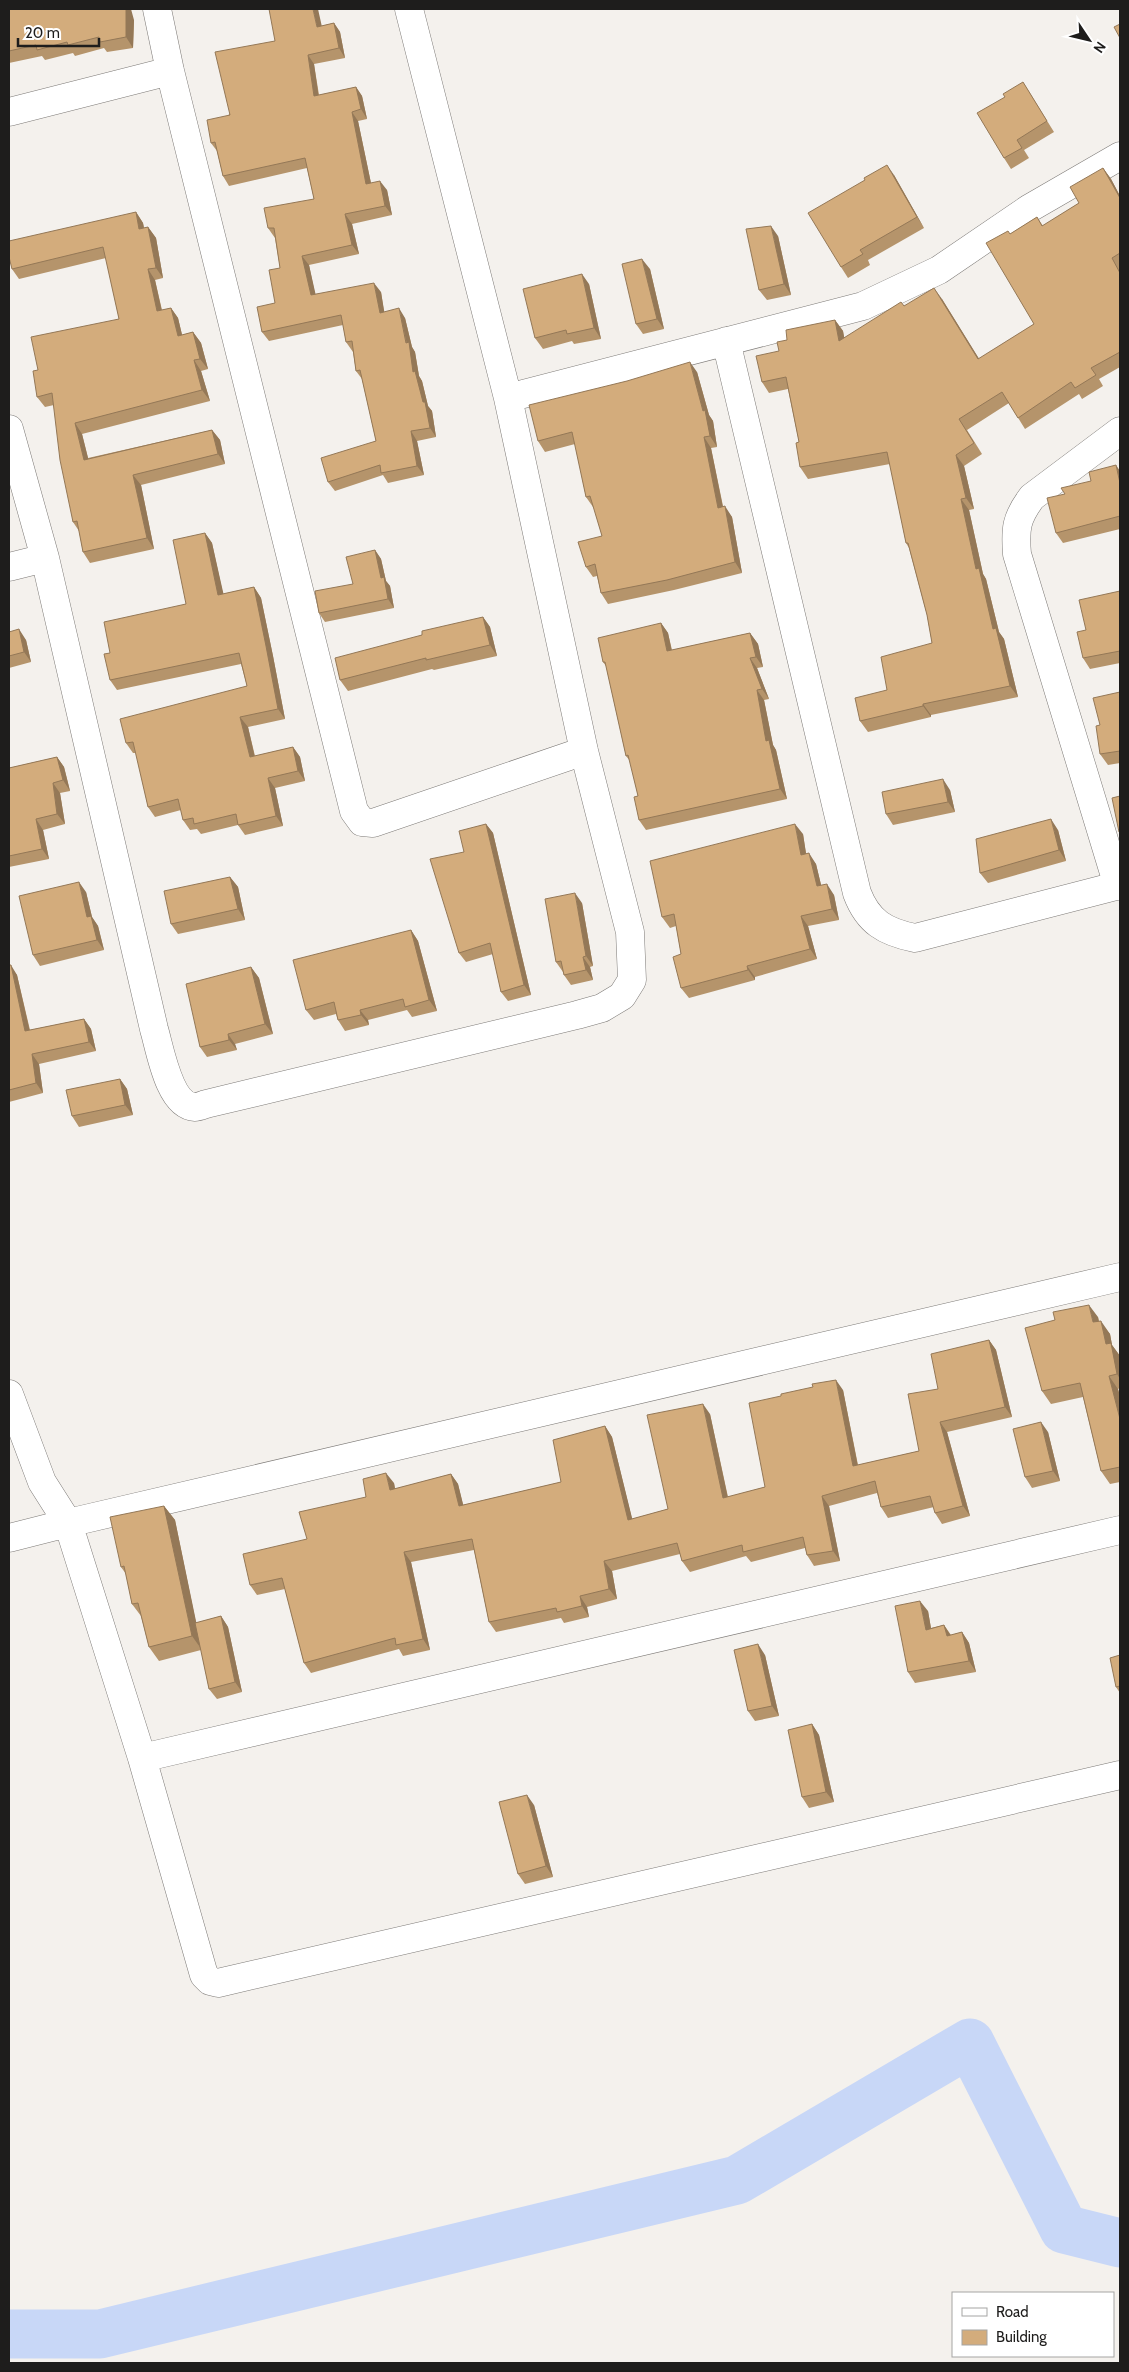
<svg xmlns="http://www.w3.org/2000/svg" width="1129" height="2372" viewBox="0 0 1129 2372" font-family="Cabin,sans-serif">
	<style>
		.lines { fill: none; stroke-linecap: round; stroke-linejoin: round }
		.river { stroke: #c8d7f7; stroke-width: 49 }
		.minor-casing { stroke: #7d7a77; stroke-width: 29 }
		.minor { stroke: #fff; stroke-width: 28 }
		.wall { fill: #b5946b }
		.shaded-wall { fill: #947857 }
		.building { fill: #d3ac7c; stroke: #947857 }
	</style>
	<rect width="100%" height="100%" fill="#f4f1ed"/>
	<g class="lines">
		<path class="river" d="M9,2334H100L737,2180L970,2043L1064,2229L1120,2243"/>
		<g class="minor-casing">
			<path id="minor" d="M157,9L170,71L354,811L362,822L373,823L584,751
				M9,112L170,71
				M726,341L857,893C868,922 885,932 915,938L1120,885
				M508,398L863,306L939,270L1030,208L1120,156
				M9,429L45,558L154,1029C160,1049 169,1106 195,1107C198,1107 203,1105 206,1104L577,1015L602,1008L622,996L632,980L630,932L584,751L508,398L409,9
				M9,567L45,558
				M1118,886L1017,554C1015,529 1016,518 1032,497L1120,431
				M9,1394L42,1482L68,1523L1120,1277
				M9,1538L68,1523L142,1758L204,1975L210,1981L218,1983L1120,1775
				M142,1758L1120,1530"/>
		</g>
		<use href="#minor" class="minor"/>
	</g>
	<path class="wall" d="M9,9L134,20L133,48L107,52L104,48L75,56L73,53L45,60L42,56L9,63Z
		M334,23L340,32L345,58L314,64L319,95L356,87L362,96L367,119L358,121L371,183L387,190L392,215L352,224L359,254L309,265L315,294L381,292L384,312L405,318L412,347L415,352L419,376L422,381L428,406L432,411L436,437L417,441L424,475L388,483L383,475L335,491L328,482L376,441L362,379L356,371L353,352L346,342L343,325L269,341L262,332L275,303L280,268L275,238L268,228L314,199L307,168L229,186L223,176L217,151L211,143L275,41L321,26Z
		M1023,82L1054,132L1024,150L1029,158L1011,169L1004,158L1005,97Z
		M1103,168L1111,179L1120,196V269H1119L1120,271V367L1099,379L1103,386L1082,399L1079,394L1025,429L1009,403L967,430L982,454L964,466L974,509L969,510L983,574L986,579L999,632L1004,639L1018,697L931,715V717L868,732L860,721L887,690L932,643L927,615L909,548L906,543L890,464L808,479L800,467L799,442L788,389L769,393L762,382L779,351L787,340L835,320L843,331L844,338L904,306L942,299L979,359L1034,324L1010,234L1037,217L1043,226L1079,203Z
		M894,175L924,228L868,260L870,265L848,278L841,267Z
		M136,212L143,223L144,228L148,227L156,238L163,278L155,280L162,310L171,308L178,318L182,335L193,332L201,343L208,369L201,371L210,401L82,434L88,458L212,430L220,440L225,464L141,485L154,549L90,563L83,552L79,531L73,522L54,405L45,407L37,397L38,370L119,319L106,258L19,279L12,269Z
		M778,236L791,295L767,300L759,290Z
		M650,269L664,329L643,334L636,324Z
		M589,284L601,339L574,344L572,341L543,349L535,338Z
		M697,372L709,415L713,421L717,447L711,448L723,506L732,517L742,573L674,590L608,604L601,593L597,576L593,577L586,567L602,536L594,507H593L586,497L575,444L545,452L538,441Z
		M1120,471V529L1063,543L1056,533L1065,494L1091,481Z
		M205,533L212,543L223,594L254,587L261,598L273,656L285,719L248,727L255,756L293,747L300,757L305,781L275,788L283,826L245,835L238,825L201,834L197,829L190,830L183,820L181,810L155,817L148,807L136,753H133L126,743L247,686L241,664L117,690L110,680V653L186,604Z
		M375,550L381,559L386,581L390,586L394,608L325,622L319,613L353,584Z
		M1120,591V663L1090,669L1083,658L1086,630Z
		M483,617L490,627L497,656L434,670L432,669L348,691L340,680L422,635Z
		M661,623L668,633L672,650L750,633L758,644L763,667L757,668L769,699L764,700L773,745L776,750L787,799L646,830L639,820L638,796L630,761L626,756L606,666L603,662Z
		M9,632L26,640L31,662L9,668Z
		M1120,692V763L1108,765L1100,754V725Z
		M57,757L64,767L70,791L60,793L65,824L43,830L49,859L9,867V768Z
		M950,790L955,812L893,825L886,814Z
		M486,824L493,833L531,995L508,1001L501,992L493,954L466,962L459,953L464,852Z
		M1058,830L1066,861L988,883L980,873Z
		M803,834L806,854L816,864L821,885L834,895L839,920L808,926L817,959L755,977V980L689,998L681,988V954L676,926L670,928L662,917Z
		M230,877L238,887L245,920L178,934L171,924Z
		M86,892L92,917L98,926L104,950L40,966L33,955Z
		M582,903L593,966L590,967L593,980L571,985L564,975L563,972L556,962Z
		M411,930L418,941L437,1011L412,1017L407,1010L368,1020L369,1025L345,1031L338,1020L336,1014L314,1020L306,1010Z
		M9,965L17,975L30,1030L84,1019L91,1029L96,1051L39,1064L43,1093L9,1102Z
		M251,967L259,978L273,1034L235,1044L237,1050L207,1057L200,1047Z
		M120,1079L127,1089L133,1115L79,1127L72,1116Z
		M1098,1317L1099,1321L1110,1334L1112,1345L1120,1356V1388L1118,1389L1120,1396V1482L1110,1484L1101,1471L1083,1397L1051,1404L1042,1391Z
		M989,1340L996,1350L1012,1417L947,1432L970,1516L942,1524L935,1513L934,1507L888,1518L881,1507L877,1493L829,1506L840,1561L814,1566L807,1555L805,1548L751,1562L746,1556L690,1572L682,1561L680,1554L612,1571L617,1599L587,1607L589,1617L564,1623L561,1618L496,1632L489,1622L474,1550L411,1562L430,1650L403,1656L399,1649L311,1673L304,1663L285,1589L257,1595L250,1585L307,1539L366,1497L394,1483L395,1489L451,1474L458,1484L463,1505L561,1482L605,1426L612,1437L632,1519L668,1509L710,1414L728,1497L765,1487L843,1390L858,1465L919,1451L938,1389Z
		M1048,1432L1060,1481L1032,1488L1025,1477Z
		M164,1506L175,1520L196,1623L221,1616L228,1627L242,1692L217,1699L209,1689L201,1650L159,1661L149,1647L141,1616L132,1604L126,1574L121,1567Z
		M928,1611L931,1628L944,1625L951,1635L962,1632L969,1643L976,1672L915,1683L908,1672Z
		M765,1655L779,1716L755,1721L748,1711Z
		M1120,1655V1693L1116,1687Z
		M812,1724L819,1735L834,1802L809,1808L802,1797Z
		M534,1805L553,1877L525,1884L518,1874Z"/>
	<path class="shaded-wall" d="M126,9H131L134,20L133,48L126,37Z
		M313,9H318L324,36L317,27Z
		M334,23L340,32L345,58L339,48Z
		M308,55L314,64L320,106L314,96Z
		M356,87L362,96L367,119L361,109Z
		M352,112L358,121L373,193L366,184Z
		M887,165L894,175L924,228L917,217Z
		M1103,168L1111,179L1120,196V198Z
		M380,181L387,190L392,215L385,206Z
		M136,212L143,223L146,239L139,229Z
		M345,214L352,224L359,254L352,245Z
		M771,226L778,236L791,295L784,284Z
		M148,227L156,238L163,278L156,268Z
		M302,256L309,265L318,305L311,295Z
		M642,259L650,269L664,329L657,319Z
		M148,269L155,280L164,321L157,311Z
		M582,274L589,284L601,339L594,328Z
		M374,283L381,292L386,322L380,313Z
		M934,288L942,299L986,370L978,359Z
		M171,308L178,318L185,347L178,336Z
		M399,308L405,318L412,347L415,352L419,376L422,381L428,406L432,411L436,437L430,428L413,372Z
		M835,320L843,331L847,352L839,341Z
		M193,332L201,343L208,369L200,359Z
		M194,360L201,371L210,401L202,390Z
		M690,362L697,372L709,415L713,421L717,447L710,436Z
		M75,423L82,434L91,470L84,460Z
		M212,430L220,440L225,464L218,454Z
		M411,431L417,441L424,475L417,466Z
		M704,437L711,448L725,518L718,508Z
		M956,455L964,466L974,509L966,498Z
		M1116,465L1120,471V483Z
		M133,475L141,485L154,549L147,538Z
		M961,499L969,510L983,574L986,579L999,632L1004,639L1018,697L1010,686L993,629L976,569Z
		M725,506L732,517L742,573L735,562Z
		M205,533L212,543L226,605L218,595Z
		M375,550L381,559L386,581L390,586L394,608L388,599L381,578Z
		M254,587L261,598L273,656L285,719L278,709Z
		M483,617L490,627L497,656L490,645Z
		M661,623L668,633L674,662L667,651Z
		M19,629L26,640L31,662L24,652Z
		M750,633L758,644L763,667L756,657Z
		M750,658L757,668L769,699L762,689Z
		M757,690L764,700L773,745L776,750L787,799L780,789L766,741Z
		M923,704L931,715V717L923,706Z
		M240,717L248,727L257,767L250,757Z
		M293,747L300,757L305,781L298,771Z
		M57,757L64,767L70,791L63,780Z
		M268,778L275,788L283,826L276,816Z
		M943,779L950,790L955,812L948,802Z
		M53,783L60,793L65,824L57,814Z
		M36,819L43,830L49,859L42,849Z
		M1051,819L1058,830L1066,861L1059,850Z
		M486,824L493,833L531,995L524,985Z
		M795,824L803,834L808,866L801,855Z
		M809,853L816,864L824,897L817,886Z
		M230,877L238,887L245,920L238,909Z
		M79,882L86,892L92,917L98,926L104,950L97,940L87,917Z
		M827,884L834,895L839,920L832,909Z
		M575,893L582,903L593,966L586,956Z
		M801,916L808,926L817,959L810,949Z
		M411,930L418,941L437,1011L429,1000Z
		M583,957L590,967L593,980L586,970Z
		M11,965L17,975L32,1041L25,1031Z
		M747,966L755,977V980L748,970Z
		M251,967L259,978L273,1034L265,1024Z
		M360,1010L368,1020L369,1025L361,1015Z
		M84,1019L91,1029L96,1051L89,1042Z
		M228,1034L235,1044L237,1050L229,1040Z
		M32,1054L39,1064L43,1093L36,1083Z
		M120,1079L127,1089L133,1115L125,1105Z
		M1089,1305L1098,1317L1101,1335L1093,1322Z
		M1101,1321L1110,1334L1112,1345L1120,1356V1379L1117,1374L1106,1344Z
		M989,1340L996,1350L1012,1417L1005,1407Z
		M1109,1376L1118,1389L1120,1396V1419Z
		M836,1380L843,1390L860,1477L853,1466Z
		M703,1404L710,1414L730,1508L723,1498Z
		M940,1422L947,1432L970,1516L963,1506Z
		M1041,1422L1048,1432L1060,1481L1053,1471Z
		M605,1426L612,1437L635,1530L628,1520Z
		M386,1473L394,1483L397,1500L390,1490Z
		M451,1474L458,1484L466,1516L459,1506Z
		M822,1496L829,1506L840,1561L833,1551Z
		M164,1506L175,1520L202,1650L192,1636Z
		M404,1552L411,1562L430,1650L423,1639Z
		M604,1561L612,1571L617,1599L609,1589Z
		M580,1596L587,1607L589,1617L582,1606Z
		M920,1601L928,1611L933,1640L926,1630Z
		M221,1616L228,1627L242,1692L235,1682Z
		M944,1625L951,1636H947Z
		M962,1632L969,1643L976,1672L969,1661Z
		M758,1644L765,1655L779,1716L772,1706Z
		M812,1724L819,1735L834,1802L826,1792Z
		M527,1795L534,1805L553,1877L546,1866Z"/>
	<path class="building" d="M9,9H126V37L100,42L99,37L68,45L67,42L37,50L36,45L9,51Z
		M269,9H313L317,27L334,23L339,48L308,55L314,96L356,87L361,109L352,112L366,184L380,181L385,206L345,214L352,245L302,256L311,295L374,283L380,313L399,308L406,343L409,342L413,372L415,371L423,402H425L430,428L411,431L417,466L381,473L380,465L328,482L321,458L376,441L360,370L356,371L352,341L346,342L341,315L262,332L257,307L275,303L269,270L280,268L274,228H268L264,208L314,199L305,158L223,176L215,142L211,143L207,120L230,115L215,52L275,41Z
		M1120,24V38L1114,27Z
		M1023,82L1047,121L1017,140L1022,148L1004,158L977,113L1005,97L1003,94Z
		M887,165L917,217L860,250L863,254L841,267L808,213L865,180L864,178Z
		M1103,168L1120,198V253L1112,258L1120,273V352L1091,368L1096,375L1075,388L1071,382L1018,418L1002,392L959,419L974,443L956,455L966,498L961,499L976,569L979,568L993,629L996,628L1010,686L923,704V706L860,721L855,698L887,690L881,657L932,643L927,615L908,543H906L887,452L800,467L796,443L799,442L786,377L762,382L756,356L779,351L777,342L787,340L786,330L835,320L839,341L901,302L904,306L934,288L978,359L1034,324L986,243L1008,231L1010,234L1037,217L1042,226L1079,203L1070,187Z
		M136,212L139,229L148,227L156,268L148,269L157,311L171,308L178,336L193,332L200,359L194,360L202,390L75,423L84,460L212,430L218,454L133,475L147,538L83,552L77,521L73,522L60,460L52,393L37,397L33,371L38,370L31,337L119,319L103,247L12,269L9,257V241Z
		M771,226L784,284L759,290L746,229Z
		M642,259L657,319L636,324L622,264Z
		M582,274L594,328L567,334L566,330L535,338L523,289Z
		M690,362L703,411L705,410L710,436L704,437L718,508L725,506L735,562L667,580L601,593L595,564L586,567L578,542L602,536L590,496L586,497L572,432L538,441L529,405L627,381Z
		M1116,465L1120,483V516L1056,533L1047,498L1065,494L1061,488L1091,481L1089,472Z
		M205,533L218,595L254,587L266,646L278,709L240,717L250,757L293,747L298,771L268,778L276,816L238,825L236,814L194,824L193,818L183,820L178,799L148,807L133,742L126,743L120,719L247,686L239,653L110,680L104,654L110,653L104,622L186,604L173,540Z
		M375,550L381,578L384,577L388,599L319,613L315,591L353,584L346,557Z
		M1120,591V651L1083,658L1077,632L1086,630L1079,600Z
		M483,617L490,645L426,660V658L340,680L335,658L422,635V631Z
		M661,623L667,651L750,633L756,657L750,658L762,689L757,690L766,741L769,740L780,789L639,820L634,797L638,796L628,755L626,756L605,662H603L598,638Z
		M19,629L24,652L9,656V632Z
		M1120,692V751L1100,754L1096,726L1100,725L1093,698Z
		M57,757L63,780L53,783L57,814L36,819L42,849L9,856V768Z
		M943,779L948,802L886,814L882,792Z
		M1120,796V832H1119L1112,798Z
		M1051,819L1059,850L980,873L976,839Z
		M486,824L524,985L501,992L490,943L459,953L430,859L464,852L459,831Z
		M795,824L801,855L809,853L817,886L827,884L832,909L801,916L810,949L747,966L748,970L681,988L673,957L681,954L674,914L662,917L650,861Z
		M230,877L238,909L171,924L164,891Z
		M79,882L87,917L91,916L97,940L33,955L19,896Z
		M575,893L586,956L583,957L586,970L564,975L561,961L556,962L545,899Z
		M411,930L429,1000L405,1007L403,999L360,1010L361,1015L338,1020L334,1002L306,1010L293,960Z
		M9,965H11L25,1031L84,1019L89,1042L32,1054L36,1083L9,1090Z
		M251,967L265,1024L228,1034L229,1040L200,1047L186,984Z
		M120,1079L125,1105L72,1116L66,1090Z
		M1089,1305L1093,1322L1101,1321L1106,1344L1111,1343L1117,1374L1109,1376L1120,1419V1467L1101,1471L1080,1383L1042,1391L1025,1328L1055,1320L1053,1312Z
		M989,1340L1005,1407L940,1422L963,1506L935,1513L930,1496L881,1507L875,1481L822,1496L833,1551L807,1555L803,1537L743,1552L742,1545L682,1561L677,1543L604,1561L609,1589L580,1596L582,1606L557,1612L556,1608L489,1622L472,1539L404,1552L423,1639L396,1645L395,1638L304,1663L282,1578L250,1585L243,1554L307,1539L299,1512L366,1497L363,1479L386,1473L390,1490L451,1474L459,1506L561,1482L553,1440L605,1426L628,1520L668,1509L647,1415L703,1404L723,1498L765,1487L749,1403L781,1396V1394L813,1387L812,1384L836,1380L853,1466L919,1451L908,1394L938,1389L931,1354Z
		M1041,1422L1053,1471L1025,1477L1013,1429Z
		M164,1506L192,1636L149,1647L138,1603L132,1604L124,1566L121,1567L110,1517Z
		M920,1601L926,1630L944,1625L947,1636L962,1632L969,1661L908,1672L895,1606Z
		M221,1616L235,1682L209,1689L195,1623Z
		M758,1644L772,1706L748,1711L734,1650Z
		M1120,1655V1686L1116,1687L1110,1658Z
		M812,1724L826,1792L802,1797L788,1730Z
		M527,1795L546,1866L518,1874L499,1802Z"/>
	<rect width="1129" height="2372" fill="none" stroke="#1e1d1c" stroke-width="20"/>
	<rect x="952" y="2292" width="162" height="65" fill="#ffffff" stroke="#a5a5a4"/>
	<rect x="962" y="2308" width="25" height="8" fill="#ffffff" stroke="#a5a5a4"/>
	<text x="996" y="2317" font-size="15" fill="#1e1d1c">Road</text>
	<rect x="962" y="2330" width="25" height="15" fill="#d3ac7c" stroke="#a5a5a4"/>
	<text x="996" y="2342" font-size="15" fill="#1e1d1c">Building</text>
	<g transform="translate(1089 40) rotate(125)" stroke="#ffffff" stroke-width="4" paint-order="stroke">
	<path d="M0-4L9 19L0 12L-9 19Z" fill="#1e1d1c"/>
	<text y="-8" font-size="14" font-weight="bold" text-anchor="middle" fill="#1e1d1c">N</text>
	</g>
	<path d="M18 38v8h81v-8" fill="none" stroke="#1e1d1c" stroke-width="2.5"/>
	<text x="25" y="38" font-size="15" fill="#1e1d1c" stroke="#ffffff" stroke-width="4" paint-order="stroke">20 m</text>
</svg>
